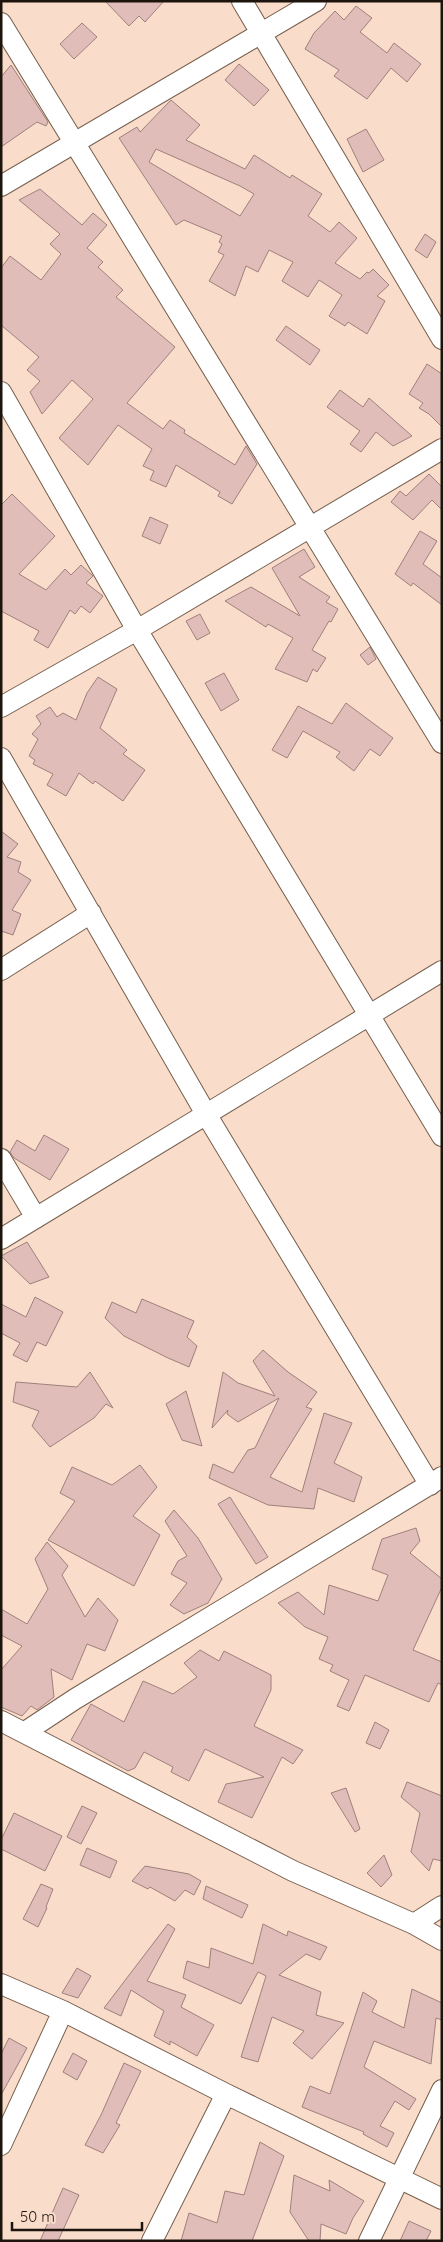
<svg xmlns="http://www.w3.org/2000/svg" width="443" height="2242" viewBox="0 0 443 2242" font-family="Quicksand,sans-serif">
	<style>
		.building { fill: #e0bdb9; stroke: #a0807c; fill-rule: evenodd }
		.lines { fill: none; stroke-linecap: round; stroke-linejoin: round }
		.minor-casing { stroke: #765e4d; stroke-width: 22 }
		.minor { stroke: #fff; stroke-width: 20 }
	</style>
	<rect width="100%" height="100%" fill="#f9ddca"/>
	<path class="building" d="M105,1H164L145,22L139,16L129,26Z
		M356,6L372,18L360,32L387,53L394,43L421,64L407,82L391,68L367,99L334,76L339,70L305,49L314,33L335,11L344,20Z
		M82,23L97,37L74,59L60,44Z
		M239,64L269,90L254,106L225,80Z
		M11,65L48,122L46,126L37,122L1,147V77Z
		M171,100L200,125L186,140L245,169L254,155L290,178L292,175L322,194L308,216L330,232L339,222L357,238L335,263L360,279L367,272L369,273L373,269L389,285L377,296L385,301L367,334L348,322L345,326L329,316L342,295L319,280L308,297L282,281L293,262L269,250L258,272L246,266L235,296L209,281L224,255L218,252L222,244L219,242L222,236L184,220L176,225L119,138L137,127L140,132ZM156,149L240,186L254,194L240,216L149,162Z
		M366,129L384,160L363,172L347,139Z
		M40,189L82,225L93,213L107,225L87,248L103,262L98,267L123,290L116,297L175,347L127,403L163,429L170,420L185,430L184,433L235,465L246,446L257,464L232,504L218,496L220,492L176,465L166,487L150,480L154,471L143,466L152,449L118,425L88,465L59,438L93,399L72,380L42,414L30,392L40,381L27,370L39,357L1,325V268L10,256L41,280L61,254L50,244L60,234L19,200Z
		M425,234L436,242L427,258L415,250Z
		M286,326L320,350L310,365L276,340Z
		M427,364L442,374V427L429,414L419,408L423,403L409,394Z
		M340,390L363,407L369,398L412,436L393,446L376,432L361,452L350,444L360,431L327,407Z
		M429,474L442,487V510L432,500L413,520L391,502L400,491L406,496Z
		M12,494L55,536L19,574L46,590L65,569L71,575L81,565L93,576L86,583L103,596L90,613L81,606L75,614L70,610L48,648L34,640L39,631L1,611V505Z
		M150,517L168,525L160,544L142,536Z
		M420,531L437,541L423,564L442,578V605L413,583L411,586L395,574Z
		M304,549L315,567L299,577L330,597L326,602L338,609L331,622L329,621L312,650L326,658L317,672L313,669L307,682L275,669L293,638L268,624L266,627L225,601L251,587L300,616L272,568Z
		M200,614L210,633L197,640L186,621Z
		M370,647L376,659L368,665L360,655Z
		M224,673L239,700L221,711L205,683Z
		M98,677L117,689L100,728L127,750L123,754L145,770L123,801L95,781L93,784L79,773L66,796L47,785L53,774L33,764L35,760L29,756L38,739L32,734L41,724L36,716L50,707L57,717L63,713L76,720L87,693Z
		M346,703L393,738L380,756L370,749L354,771L336,757L340,752L303,731L287,758L272,750L298,706L332,724Z
		M1,831L18,844L7,857L21,862L18,872L31,880L12,910L21,914L13,935L1,931Z
		M44,1135L69,1149L50,1180L14,1158L10,1152L17,1140L35,1151Z
		M27,1242L49,1277L30,1284L1,1256Z
		M35,1297L63,1312L46,1346L37,1342L27,1362L13,1355L20,1343L1,1333V1304L26,1317Z
		M142,1299L194,1321L187,1337L197,1346L189,1367L168,1358L124,1336L105,1318L112,1302L136,1313Z
		M263,1350L288,1372L317,1392L306,1407L312,1409L270,1477L302,1492L324,1413L352,1423L334,1463L362,1477L354,1502L318,1488L314,1509L268,1505L209,1478L213,1464L233,1473L248,1450L255,1448L279,1398L238,1422L227,1414L228,1410L212,1428L223,1372L238,1383L275,1396L253,1361Z
		M90,1372L113,1408L106,1404L94,1418L50,1447L32,1426L39,1411L13,1402L16,1382L77,1387Z
		M186,1391L202,1446L182,1440L166,1404Z
		M140,1465L157,1487L133,1516L160,1535L134,1586L48,1540L75,1501L60,1493L72,1467L112,1485Z
		M230,1497L268,1557L256,1564L218,1504Z
		M174,1510L198,1538L222,1579L208,1603L184,1614L170,1605L187,1583L171,1574L178,1561L187,1556L165,1521Z
		M416,1528L420,1541L410,1553L442,1579V1587L413,1650L442,1662V1685L438,1683L429,1702L365,1675L349,1711L337,1706L349,1680L330,1671L333,1665L319,1659L328,1637L305,1627L278,1603L298,1592L324,1615L329,1585L378,1601L388,1575L372,1569L382,1539Z
		M47,1542L68,1566L62,1575L85,1617L98,1598L118,1620L105,1651L87,1644L72,1680L51,1669L54,1697L37,1710L31,1706L22,1716L1,1707V1670L22,1646L1,1635V1609L27,1624L48,1589L35,1559Z
		M200,1650L219,1661L224,1651L271,1675V1690L254,1726L303,1750L293,1764L282,1757L252,1818L218,1802L226,1784L264,1777L205,1749L189,1781L171,1772L173,1767L144,1752L135,1768L128,1771L71,1740L91,1704L124,1722L143,1681L173,1694L197,1677L184,1663Z
		M375,1722L389,1730L380,1749L366,1743Z
		M407,1782L442,1796V1861L433,1859L429,1871L411,1852L420,1813L401,1797Z
		M346,1788L360,1829L355,1832L331,1793Z
		M82,1806L97,1813L81,1844L67,1837Z
		M14,1813L62,1836L45,1871L1,1849V1840Z
		M87,1848L117,1861L110,1878L80,1865Z
		M384,1855L392,1875L381,1887L367,1873Z
		M145,1866L189,1874L201,1881L194,1895L185,1890L175,1901L150,1887L148,1889L132,1881Z
		M41,1884L53,1889L46,1907L47,1908L38,1927L23,1919Z
		M206,1886L248,1905L242,1918L203,1899Z
		M168,1924L175,1929L147,1981L186,1995L181,2007L214,2025L197,2056L170,2041V2045L154,2036L164,2011L131,1990L121,2016L104,2008Z
		M263,1924L287,1936L288,1931L327,1947L320,1960L306,1954L279,1975L321,1992L316,2015L344,2023L312,2059L293,2043L304,2031L272,2017L258,2062L241,2057L266,1976L258,1972L241,2004L183,1978L187,1961L209,1968L211,1948L253,1964Z
		M77,1968L91,1976L78,1998L62,1993Z
		M412,1989L442,2003V2020L436,2018L431,2064L374,2041L364,2067L416,2099L409,2110L395,2101L380,2126L394,2133L387,2147L363,2134L364,2132L302,2107L310,2086L330,2094L363,1992L377,2001L372,2012L404,2028Z
		M9,2038L27,2048L1,2095V2054Z
		M73,2053L87,2061L77,2080L63,2072Z
		M124,2063L141,2071L116,2123L120,2125L103,2153L85,2145L101,2115Z
		M260,2142L284,2156L252,2241H181L189,2213L217,2223L225,2191L244,2195Z
		M294,2175L330,2191L329,2180L364,2201L353,2218L346,2234L321,2224L320,2241H309L290,2212Z
		M63,2188L79,2195L58,2241H40Z
		M409,2221L431,2231L426,2241H400Z"/>
	<g class="lines">
		<g class="minor-casing">
			<path id="minor" d="M242,1L442,339
				M1,23L442,743
				M1,186L316,1
				M1,392L137,630L442,1136
				M1,707L137,630L442,449
				M1,758L206,1114L430,1485
				M1,970L91,913
				M1,1159L36,1218
				M1,1239L442,971
				M1,1721L293,1871L414,1924L442,1940
				M25,1732L75,1699L442,1477
				M414,1924L442,1906
				M1,1984L63,2011L226,2094L442,2199
				M1,2145L63,2011
				M152,2241L226,2094
				M369,2241L442,2090"/>
		</g>
		<use href="#minor" class="minor"/>
	</g>
	<rect width="443" height="2242" fill="none" stroke="#1d140d" stroke-width="5"/>
	<path d="M12 2222v8h130v-8" fill="none" stroke="#1d140d" stroke-width="2.5"/>
	<text x="20" y="2222" font-size="15" fill="#1d140d" stroke="#f9ddca" stroke-width="4" paint-order="stroke">50 m</text>
</svg>
